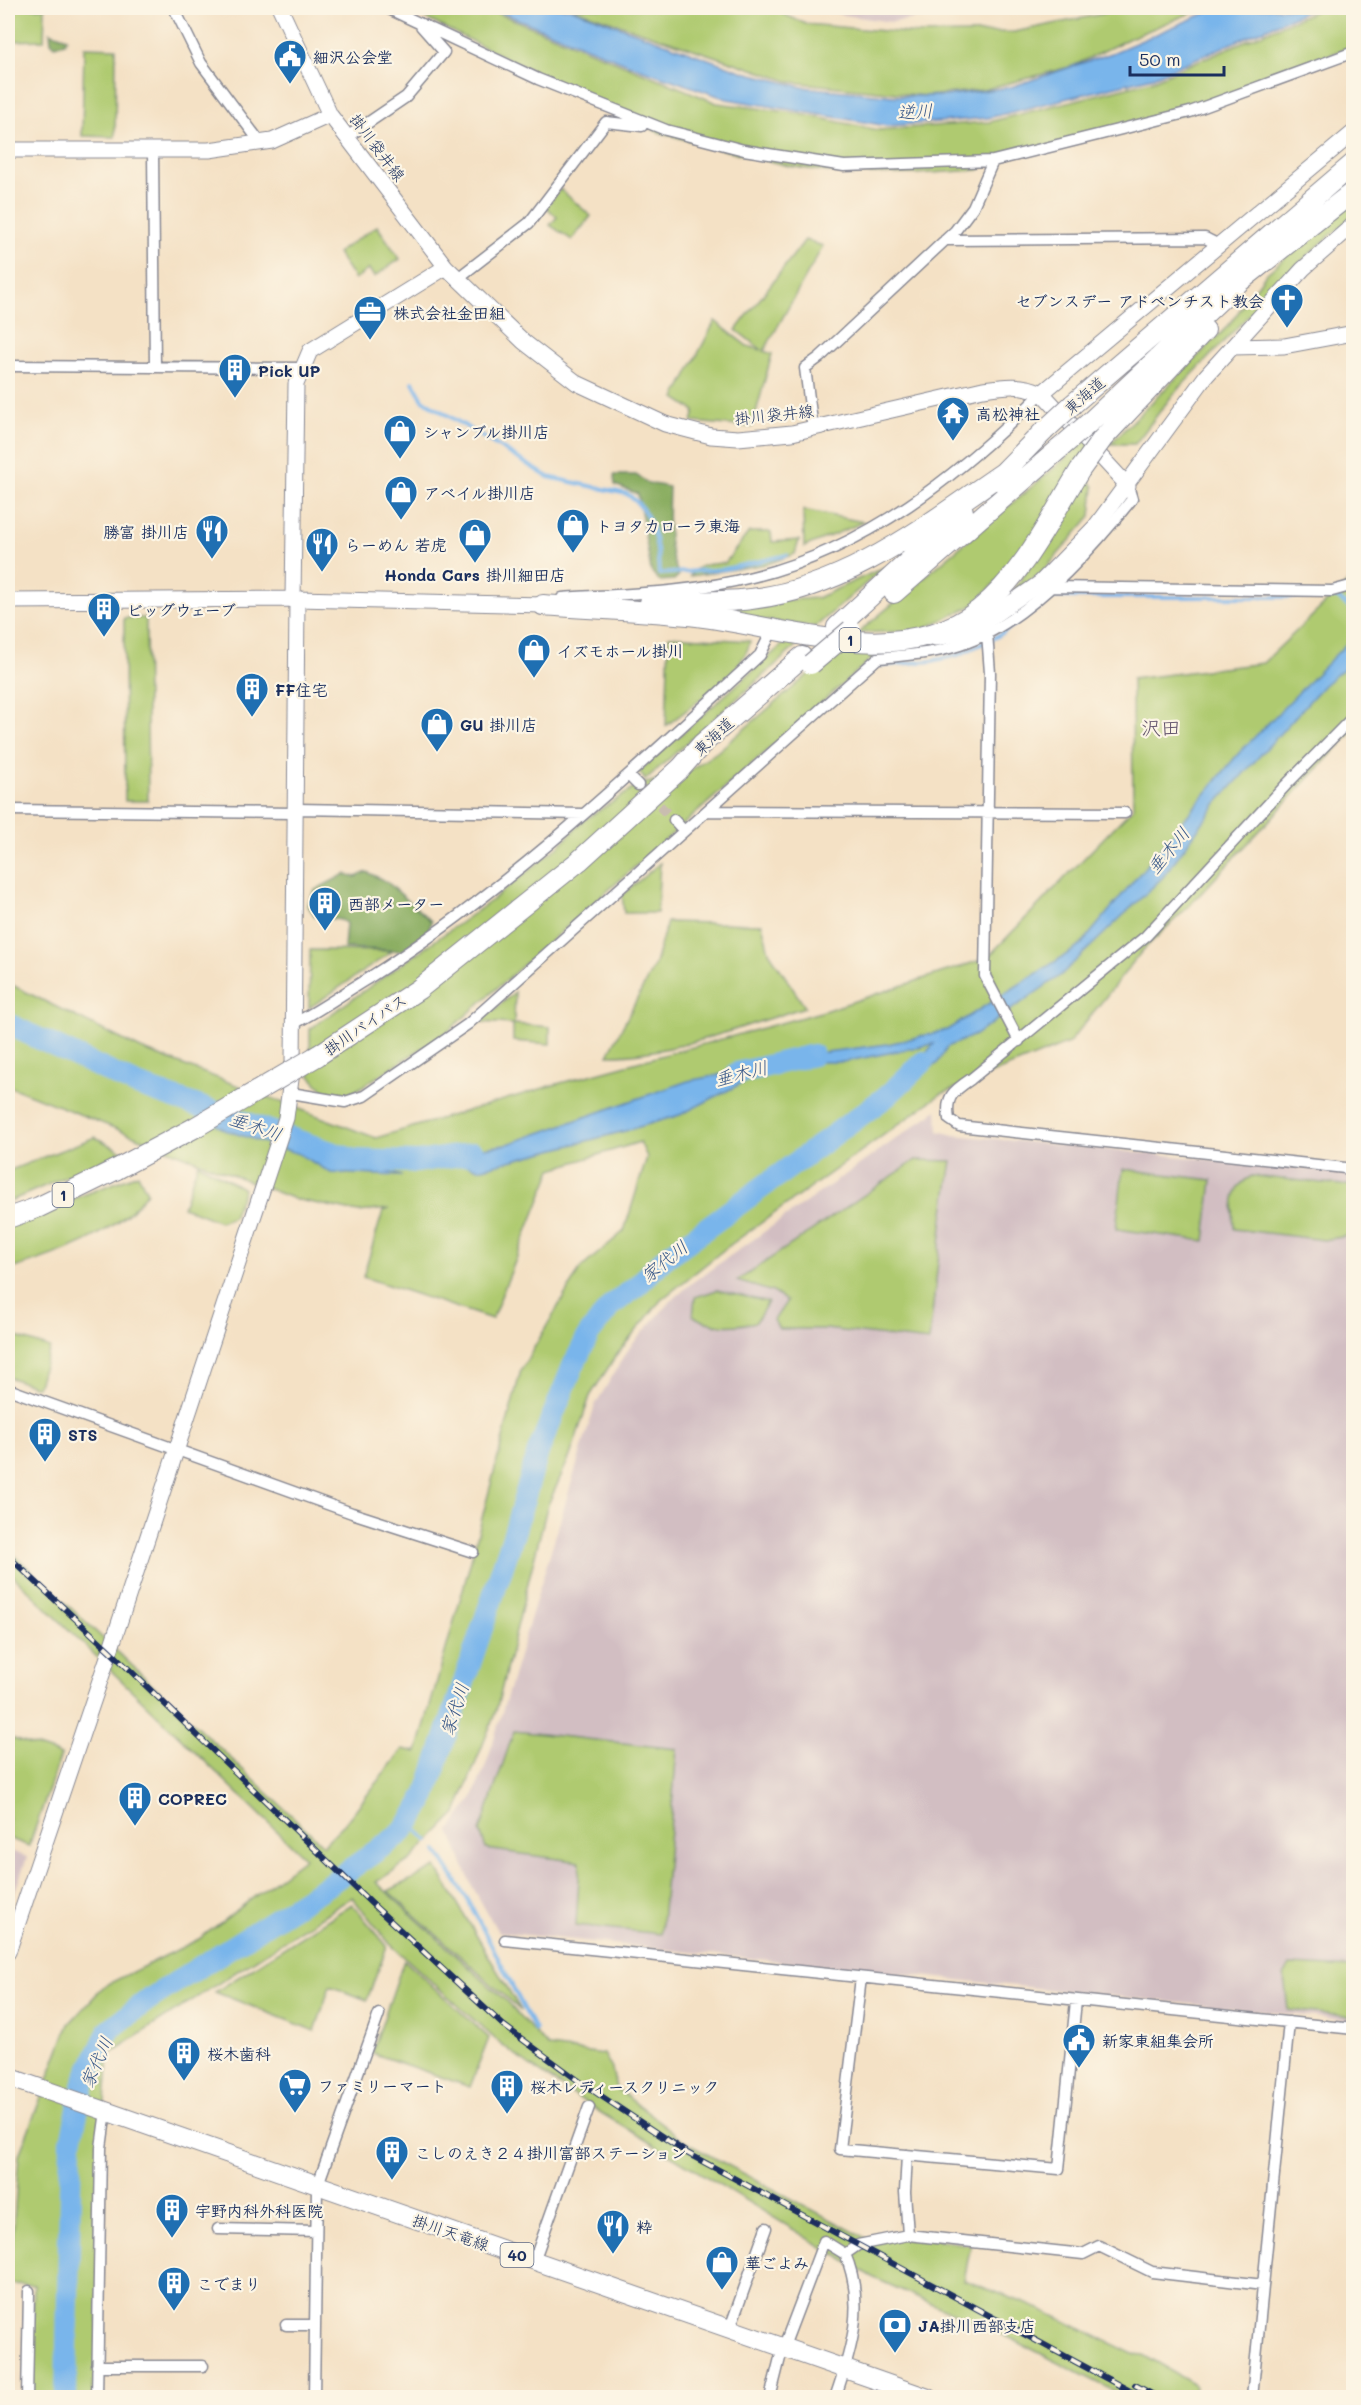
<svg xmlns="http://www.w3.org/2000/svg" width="1361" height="2405" viewBox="0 0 1361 2405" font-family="Mali,'Klee One',sans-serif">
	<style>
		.industrial { fill: #d2bec2 }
		.green { fill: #afca70; stroke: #657c67; stroke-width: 1.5 }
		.forest { fill: #8bae62; stroke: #536e60; stroke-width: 1.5 }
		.water { fill: #79b5eb; stroke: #4a72a4; stroke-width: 1.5 }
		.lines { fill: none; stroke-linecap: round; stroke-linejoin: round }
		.stream { stroke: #79b5eb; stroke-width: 4 }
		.river { stroke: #79b5eb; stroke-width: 22 }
		.street-tunnel { stroke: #c9bdb0; stroke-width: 10; stroke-dasharray: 10 5; stroke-linecap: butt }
		.street-casing { stroke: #888892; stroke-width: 13 }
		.secondary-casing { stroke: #888892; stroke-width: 17 }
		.primary-casing { stroke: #888892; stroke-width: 20 }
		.highway-casing { stroke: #888892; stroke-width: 22 }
		.street { stroke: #fff; stroke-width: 10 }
		.secondary { stroke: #fff; stroke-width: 15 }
		.primary { stroke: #fff; stroke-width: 18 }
		.highway { stroke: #fff; stroke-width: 20 }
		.rail-casing { stroke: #1b2f5e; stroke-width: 6 }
		.rail { stroke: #fcf5e5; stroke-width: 4; stroke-dasharray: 11; stroke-linecap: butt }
		.highway-bridge-casing { stroke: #888892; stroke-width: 22; stroke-linecap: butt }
		.highway-bridge { stroke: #fff; stroke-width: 20 }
		.labels { text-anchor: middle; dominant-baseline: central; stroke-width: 4.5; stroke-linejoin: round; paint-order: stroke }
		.shield { fill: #fcf5e5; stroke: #5e6a86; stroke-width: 1.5 }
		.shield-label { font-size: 15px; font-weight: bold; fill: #1b2f5e }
		.poi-label { font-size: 16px; font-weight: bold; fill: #1b2f5e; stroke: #fcf5e5; text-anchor: start }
		.street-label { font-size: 16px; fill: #1b2f5e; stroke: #fcf5e5 }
		.water-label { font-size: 18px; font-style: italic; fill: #375788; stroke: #fcf5e5 }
		.quarter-label { font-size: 20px; fill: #62536d; stroke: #fcf5e5 }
	</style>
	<rect width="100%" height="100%" fill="#fcf5e5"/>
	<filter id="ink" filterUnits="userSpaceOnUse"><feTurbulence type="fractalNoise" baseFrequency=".0167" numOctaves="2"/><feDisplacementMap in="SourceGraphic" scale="12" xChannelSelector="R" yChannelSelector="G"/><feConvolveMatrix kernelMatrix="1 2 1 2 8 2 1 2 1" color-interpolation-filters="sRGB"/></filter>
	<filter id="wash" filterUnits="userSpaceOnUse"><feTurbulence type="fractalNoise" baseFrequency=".008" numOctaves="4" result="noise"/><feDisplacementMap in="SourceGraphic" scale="24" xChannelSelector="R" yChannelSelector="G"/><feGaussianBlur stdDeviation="1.35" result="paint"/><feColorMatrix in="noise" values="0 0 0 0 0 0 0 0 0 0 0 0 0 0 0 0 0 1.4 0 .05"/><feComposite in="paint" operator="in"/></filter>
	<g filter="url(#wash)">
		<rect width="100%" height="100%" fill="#f4e1c5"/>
		<path class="industrial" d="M814,8H957V13L892,22L844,15Z
			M937,1110L938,1131L954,1135L1353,1173V2021L498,1932L471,1884L450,1831L472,1799L487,1762L595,1405L630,1347L670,1302L693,1282Z
			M8,1850L27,1857L8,1911Z"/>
		<path class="green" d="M8,8H45L44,40L8,41Z
			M404,8H485L717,103L795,113L878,130L989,122L1151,81L1322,8H1353L1354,45L1190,112L993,161L979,170L915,174H842L789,166L724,150L658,132Z
			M571,8H770L806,24L919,34L1014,32L1112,12L1123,8H1203L1130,38L1073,66L983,90L926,96L791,82Z
			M84,47L116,48L115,137L82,136Z
			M560,189L591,216L572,240L550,225L557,217L546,207Z
			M1353,199V216L1298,264L1269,294L1171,397L1135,444H1110L1229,325L1265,275Z
			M377,226L400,259L374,277L369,269L355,279L337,253Z
			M805,240L823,246L764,351L772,354L752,427L692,422L695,411L675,398L715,321L747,346L762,350L736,330Z
			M1173,360L1009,568L974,605L919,631L858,633L1060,463Z
			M1087,477L1094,487L1091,516L1040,575L1014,590Z
			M803,510L864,522L804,547Z
			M749,532H771L772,542L799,540L795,554L767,564L690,576C698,563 711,564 725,563Z
			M885,567L815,627L668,608L817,598Z
			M1353,577V731L1189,906L1142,951L1069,1043L941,1094L726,1248L661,1300L615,1357L590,1396L570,1456L547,1507L496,1711L456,1813L410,1860L376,1882L506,2001L548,2047L604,2054L612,2069L616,2088L690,2145L873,2242L908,2235L971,2245L964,2280L1040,2309L1133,2354L1143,2355L1195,2385L1194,2395L1198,2397H1126L1012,2339L872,2277L603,2114L530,2066L495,2039L390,1944L352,1897L109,2054L101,2148L97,2397H30L34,2285L9,2284L19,2155L69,2024L104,1986L199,1939L305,1858L8,1571V1549L323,1845L346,1822L403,1749L417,1752L467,1575L521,1370L580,1269L624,1231L647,1157L640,1142L552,1169L492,1319L363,1277L383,1211L389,1209L358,1212L294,1199L8,1086V983L141,1049L376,1138L557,1084L821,1012L987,958L1133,808L1132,679L1263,663Z
			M124,618H146L148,801H125Z
			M669,636L750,641C745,672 690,706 666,726Z
			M789,639L796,644L793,649L645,780L639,771Z
			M947,644L877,654L446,1033L355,1091L347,1095L326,1093L310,1076V1029L491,901L560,845L584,820L639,785L687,772L717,752L843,645L901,648Z
			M660,863L657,913H624L622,895Z
			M667,922L762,924L769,952L805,1007C746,1025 669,1056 608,1055L655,964Z
			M310,950L393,951L309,1008Z
			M515,992L514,1024L550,1027V1044L513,1041V1024L480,1022Z
			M95,1137L123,1152L8,1202V1171Z
			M916,1160L952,1161L943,1218L929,1341L826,1329H779L774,1320L787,1301L773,1292L737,1281Z
			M198,1163L244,1189L233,1217L220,1222L183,1207Z
			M1123,1169L1212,1180L1205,1241L1116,1229Z
			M138,1174L147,1192C119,1235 55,1255 8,1270V1224Z
			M1252,1176L1353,1186V1235L1324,1240L1234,1229C1233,1208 1229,1187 1252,1176Z
			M717,1290L768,1302L756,1322C732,1327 715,1328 693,1316L695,1297Z
			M8,1334L50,1348L37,1387L8,1377Z
			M514,1731L677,1749L661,1934L576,1925L580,1862L486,1849L480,1831Z
			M8,1737L61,1755L29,1846L8,1838Z
			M436,1867L521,2011L388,1891Z
			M352,1904L387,1946L367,2000L330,1986L315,2031L215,1992Z
			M404,1960L489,2038L470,2087L372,2053Z
			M1290,1965L1353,1968V2017L1288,2010L1284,1976Z"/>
		<path class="forest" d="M50,32L67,38L65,43L55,46L51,42Z
			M614,475H636L648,483L669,487C668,514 666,551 679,575L674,580L659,581L651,571L638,494L615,485Z
			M367,872L387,882L431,921L429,930L402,951L344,948L346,923L341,920L315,916L307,905L315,890L345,874L356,877Z"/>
		<path class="water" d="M490,8H569L744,72L802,87L894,96H945L1011,87L1112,53L1217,8H1314L1153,77L988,118L887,126L727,99L643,70Z
			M1353,637V661L1324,685L1217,803L1163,877L1061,975L975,1035L947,1047L937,1064L892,1089L934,1044L843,1062H783L811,1054L888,1044L947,1030L1080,946L1238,754Z
			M765,1066L748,1080L680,1115L625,1131L479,1169L444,1157L467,1150L505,1145L688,1081Z
			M191,1108L347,1161L402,1176L331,1173L299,1154L225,1130Z"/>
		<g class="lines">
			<path class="stream" d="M413,382L423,400L548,477L627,494C654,512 658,545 659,574L725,569L787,555
				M876,666L932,661L958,655L996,637L1054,597H1337L1354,612
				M409,1822L428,1841
				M437,1851L468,1900L535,2030"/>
			<path class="river" d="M8,1024L137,1085L354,1160L417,1162L474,1153
				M737,1073L813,1055
				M66,2398L71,2141L84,2082L109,2030L148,2000L322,1889L399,1835L413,1818L426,1795L514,1533L538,1452L573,1366L589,1334L612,1305L638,1285L664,1259L887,1096L923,1062"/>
		</g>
	</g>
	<g filter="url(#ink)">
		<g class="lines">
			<path class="street-tunnel" d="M638,785L674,820"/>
			<g class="street-casing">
				<path id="street" d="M174,8L201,63L260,142
					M387,8L538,79L666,130L744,150L844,166L993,161L1190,112L1354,52
					M347,137L406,97L444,52L421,26
					M153,150L155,367
					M945,240L1205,238L1217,244
					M458,278L529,223L606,122L642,126
					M8,366L301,368
					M813,429L805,368L820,357L955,231L973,207L993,161
					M1051,587L1332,591L1354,585
					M562,598C624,594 691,593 752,577C867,549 959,475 1042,393
					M987,633L990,673L985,976L1019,1041
					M1354,716L1286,785L1146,936L971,1079C953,1091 945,1097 949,1119L959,1126L1354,1169
					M628,775L638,785
					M296,809L583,814
					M8,810L296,813
					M707,811L1125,813
					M674,820L684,831
					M293,1024C319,1011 342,994 367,979C511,888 635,769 760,655L773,629
					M291,1093L345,1102L364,1096L468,1024L878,658C906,655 933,654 960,645C1026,624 1090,552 1132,499L1128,486
					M8,1389L352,1513L473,1552
					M505,1940L1354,2029
					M861,1978L840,2149L1059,2169L1076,2001
					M907,2155L905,2192L908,2235
					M218,2229L316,2231
					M534,2261L589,2107
					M286,2325H315
					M730,2328L766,2228
					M97,2366H203
					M27,2398L29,2291
					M97,2398L101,2148L106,2111
					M314,2398L317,2187L379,2014
					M770,2398L781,2354L824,2241L845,2254L858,2245L908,2235L1083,2254L1099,2246L1152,2272L1263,2285
					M835,2398C852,2349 866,2303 845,2254
					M1252,2398L1289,2022"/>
			</g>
			<g class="secondary-casing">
				<path id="secondary" d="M280,8L330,115L446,267L524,342L577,383L665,424L711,436L738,438L792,433L983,389C1004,386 1022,383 1042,393L1128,486
					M8,150H209L272,141L330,115
					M1233,347L1284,346L1354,333
					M1042,393L1354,132
					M293,599L296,384L310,351L446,267
					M8,601L297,599L543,605
					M935,638L970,632L1040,583L1095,527L1206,376L1303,269L1354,224
					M8,1952L110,1651L286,1118L293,1064L297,599"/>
			</g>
			<g class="primary-casing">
				<path id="primary" d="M8,2077L928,2398"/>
			</g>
			<g class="highway-casing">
				<path id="highway" d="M1073,404L1354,163
					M1090,422L1239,282L1354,191
					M1103,438L1205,330
					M996,480L1044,431
					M894,593L1059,449
					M650,602C683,601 718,603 751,599C848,588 926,525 1004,472
					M543,605C594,609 646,610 697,616C785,627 901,671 979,610C1024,574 1051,517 1080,470
					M837,627L963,511
					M317,1056L419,989L579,861L681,768L702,744L802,657
					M8,1218L39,1207L117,1169"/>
			</g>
			<use href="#street" class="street"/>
			<use href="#secondary" class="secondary"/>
			<use href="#primary" class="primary"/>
			<use href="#highway" class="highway"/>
			<g class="rail-casing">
				<path id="rail" d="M8,1556L110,1651L371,1903L503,2025L583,2084L687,2153L1143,2398
					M1135,2385L1159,2398"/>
			</g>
			<use href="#rail" class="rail"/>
			<g class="highway-bridge-casing">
				<path id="highway-bridge" d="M1044,431L1073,404
					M1059,449L1090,422
					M1080,470L1103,438
					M811,664L851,630
					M117,1169L194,1128L317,1056"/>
			</g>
			<use href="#highway-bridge" class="highway-bridge"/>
		</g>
	</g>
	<defs>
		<g id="civic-pin" transform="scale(1.725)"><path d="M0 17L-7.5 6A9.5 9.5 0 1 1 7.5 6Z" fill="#1f6fb2" stroke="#fcf5e5"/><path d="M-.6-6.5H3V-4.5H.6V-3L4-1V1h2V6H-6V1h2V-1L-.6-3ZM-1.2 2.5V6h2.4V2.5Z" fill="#fff"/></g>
		<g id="church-pin" transform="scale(1.725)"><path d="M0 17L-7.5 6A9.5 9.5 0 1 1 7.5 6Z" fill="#1f6fb2" stroke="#fcf5e5"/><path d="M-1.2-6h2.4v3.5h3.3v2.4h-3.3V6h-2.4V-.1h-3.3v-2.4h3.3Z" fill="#fff"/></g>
		<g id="office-pin" transform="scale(1.725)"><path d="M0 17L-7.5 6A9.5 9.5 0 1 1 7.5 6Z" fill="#1f6fb2" stroke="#fcf5e5"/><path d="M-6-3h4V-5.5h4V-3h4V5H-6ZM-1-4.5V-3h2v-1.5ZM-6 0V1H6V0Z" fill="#fff"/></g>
		<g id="building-pin" transform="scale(1.725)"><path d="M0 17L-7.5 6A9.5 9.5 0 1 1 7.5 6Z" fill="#1f6fb2" stroke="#fcf5e5"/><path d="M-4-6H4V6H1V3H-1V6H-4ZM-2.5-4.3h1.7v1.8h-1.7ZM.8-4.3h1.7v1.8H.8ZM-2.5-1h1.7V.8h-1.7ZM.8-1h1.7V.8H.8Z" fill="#fff"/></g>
		<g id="temple-pin" transform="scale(1.725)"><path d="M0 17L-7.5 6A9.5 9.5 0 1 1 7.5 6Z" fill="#1f6fb2" stroke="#fcf5e5"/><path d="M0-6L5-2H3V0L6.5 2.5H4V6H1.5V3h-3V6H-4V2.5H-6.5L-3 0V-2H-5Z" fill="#fff"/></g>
		<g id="shop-pin" transform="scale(1.725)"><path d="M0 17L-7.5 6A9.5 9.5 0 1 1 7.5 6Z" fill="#1f6fb2" stroke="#fcf5e5"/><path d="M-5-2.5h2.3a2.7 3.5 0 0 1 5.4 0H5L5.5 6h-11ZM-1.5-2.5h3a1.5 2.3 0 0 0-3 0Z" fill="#fff"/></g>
		<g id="restaurant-pin" transform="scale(1.725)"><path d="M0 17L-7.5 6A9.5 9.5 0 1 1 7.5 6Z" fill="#1f6fb2" stroke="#fcf5e5"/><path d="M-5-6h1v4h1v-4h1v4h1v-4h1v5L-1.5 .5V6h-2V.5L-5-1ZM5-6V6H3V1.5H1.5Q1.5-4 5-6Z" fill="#fff"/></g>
		<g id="supermarket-pin" transform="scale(1.725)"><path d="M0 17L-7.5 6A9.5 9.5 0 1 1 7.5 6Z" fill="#1f6fb2" stroke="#fcf5e5"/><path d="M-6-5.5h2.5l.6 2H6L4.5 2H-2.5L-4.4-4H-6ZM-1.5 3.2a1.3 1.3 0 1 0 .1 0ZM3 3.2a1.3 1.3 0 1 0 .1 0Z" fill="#fff"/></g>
		<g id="bank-pin" transform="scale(1.725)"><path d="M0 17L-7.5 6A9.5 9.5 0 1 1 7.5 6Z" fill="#1f6fb2" stroke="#fcf5e5"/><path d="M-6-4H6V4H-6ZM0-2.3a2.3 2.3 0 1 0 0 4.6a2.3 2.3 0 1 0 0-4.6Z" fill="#fff"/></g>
	</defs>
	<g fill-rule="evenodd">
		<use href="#civic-pin" x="290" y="56"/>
		<use href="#church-pin" x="1287" y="300"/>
		<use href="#office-pin" x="370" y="312"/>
		<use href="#building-pin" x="235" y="370"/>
		<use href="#temple-pin" x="953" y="413"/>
		<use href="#shop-pin" x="400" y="431"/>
		<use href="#shop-pin" x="401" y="492"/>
		<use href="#shop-pin" x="573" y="525"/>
		<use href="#restaurant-pin" x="212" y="531"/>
		<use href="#shop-pin" x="475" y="535"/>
		<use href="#restaurant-pin" x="322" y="544"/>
		<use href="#building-pin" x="104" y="609"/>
		<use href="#shop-pin" x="534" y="650"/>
		<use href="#building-pin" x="252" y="689"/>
		<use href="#shop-pin" x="437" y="724"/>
		<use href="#building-pin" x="325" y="903"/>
		<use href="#building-pin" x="45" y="1434"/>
		<use href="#building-pin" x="135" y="1798"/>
		<use href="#civic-pin" x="1079" y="2040"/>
		<use href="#building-pin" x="184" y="2053"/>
		<use href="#supermarket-pin" x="295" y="2085"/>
		<use href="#building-pin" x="507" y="2086"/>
		<use href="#building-pin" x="392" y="2152"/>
		<use href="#building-pin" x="172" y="2210"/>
		<use href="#restaurant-pin" x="613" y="2226"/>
		<use href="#shop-pin" x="722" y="2262"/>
		<use href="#building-pin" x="174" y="2283"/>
		<use href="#bank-pin" x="895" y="2325"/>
	</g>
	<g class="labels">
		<g class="shield">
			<rect x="839.5" y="628" width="21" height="24" rx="4.5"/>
			<rect x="52.5" y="1183" width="21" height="24" rx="4.5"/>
			<rect x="500.5" y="2243" width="33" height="24" rx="4.5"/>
		</g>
		<g class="shield-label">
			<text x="850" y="640">1</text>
			<text x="63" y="1195">1</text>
			<text x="517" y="2255">40</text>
		</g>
		<g class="poi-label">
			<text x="313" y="56">細沢公会堂</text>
			<text x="1264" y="300" text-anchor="end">セブンスデー アドベンチスト教会</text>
			<text x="393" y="312">株式会社金田組</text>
			<text x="258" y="370">Pick UP</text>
			<text x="976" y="413">高松神社</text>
			<text x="423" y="431">シャンブル掛川店</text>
			<text x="424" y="492">アベイル掛川店</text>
			<text x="596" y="525">トヨタカローラ東海</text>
			<text x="189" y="531" text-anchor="end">勝富 掛川店</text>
			<text x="345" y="544">らーめん 若虎</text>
			<text x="475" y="574" text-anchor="middle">Honda Cars 掛川細田店</text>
			<text x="127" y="609">ビッグウェーブ</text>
			<text x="557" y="650">イズモホール掛川</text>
			<text x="275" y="689">FF住宅</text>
			<text x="460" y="724">GU 掛川店</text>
			<text x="348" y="903">西部メーター</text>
			<text x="68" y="1434">STS</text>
			<text x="158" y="1798">COPREC</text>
			<text x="1102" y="2040">新家東組集会所</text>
			<text x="207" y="2053">桜木歯科</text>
			<text x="318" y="2085">ファミリーマート</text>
			<text x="530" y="2086">桜木レディースクリニック</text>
			<text x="415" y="2152">こしのえき２４掛川富部ステーション</text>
			<text x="195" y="2210">宇野内科外科医院</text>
			<text x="636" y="2226">粋</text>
			<text x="745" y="2262">華ごよみ</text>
			<text x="197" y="2283">こでまり</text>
			<text x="918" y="2325">JA掛川西部支店</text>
		</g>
		<g class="street-label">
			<text transform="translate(378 147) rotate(53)">掛川袋井線</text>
			<text transform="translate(1084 395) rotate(-41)">東海道</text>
			<text transform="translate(774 414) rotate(-6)">掛川袋井線</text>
			<text transform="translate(713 736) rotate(-43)">東海道</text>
			<text transform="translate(365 1024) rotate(-34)">掛川バイパス</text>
			<text transform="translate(451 2232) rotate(19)">掛川天竜線</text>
		</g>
		<g class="water-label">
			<text transform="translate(915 111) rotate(-3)">逆川</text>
			<text transform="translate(1168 850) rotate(-50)">垂木川</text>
			<text transform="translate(741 1073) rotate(-14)">垂木川</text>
			<text transform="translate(256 1126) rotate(19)">垂木川</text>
			<text transform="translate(664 1261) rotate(-39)">家代川</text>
			<text transform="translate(454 1709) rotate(-72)">家代川</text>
			<text transform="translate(96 2062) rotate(-66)">家代川</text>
		</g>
		<g class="quarter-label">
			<text x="1161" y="727">沢田</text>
		</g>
	</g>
	<rect width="1361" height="2405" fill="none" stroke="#fcf5e5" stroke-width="30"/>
	<path d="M1130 66v9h94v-9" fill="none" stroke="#1b2f5e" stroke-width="3"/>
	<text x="1139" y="66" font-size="18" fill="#1b2f5e" stroke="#fcf5e5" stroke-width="4.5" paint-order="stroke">50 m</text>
</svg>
